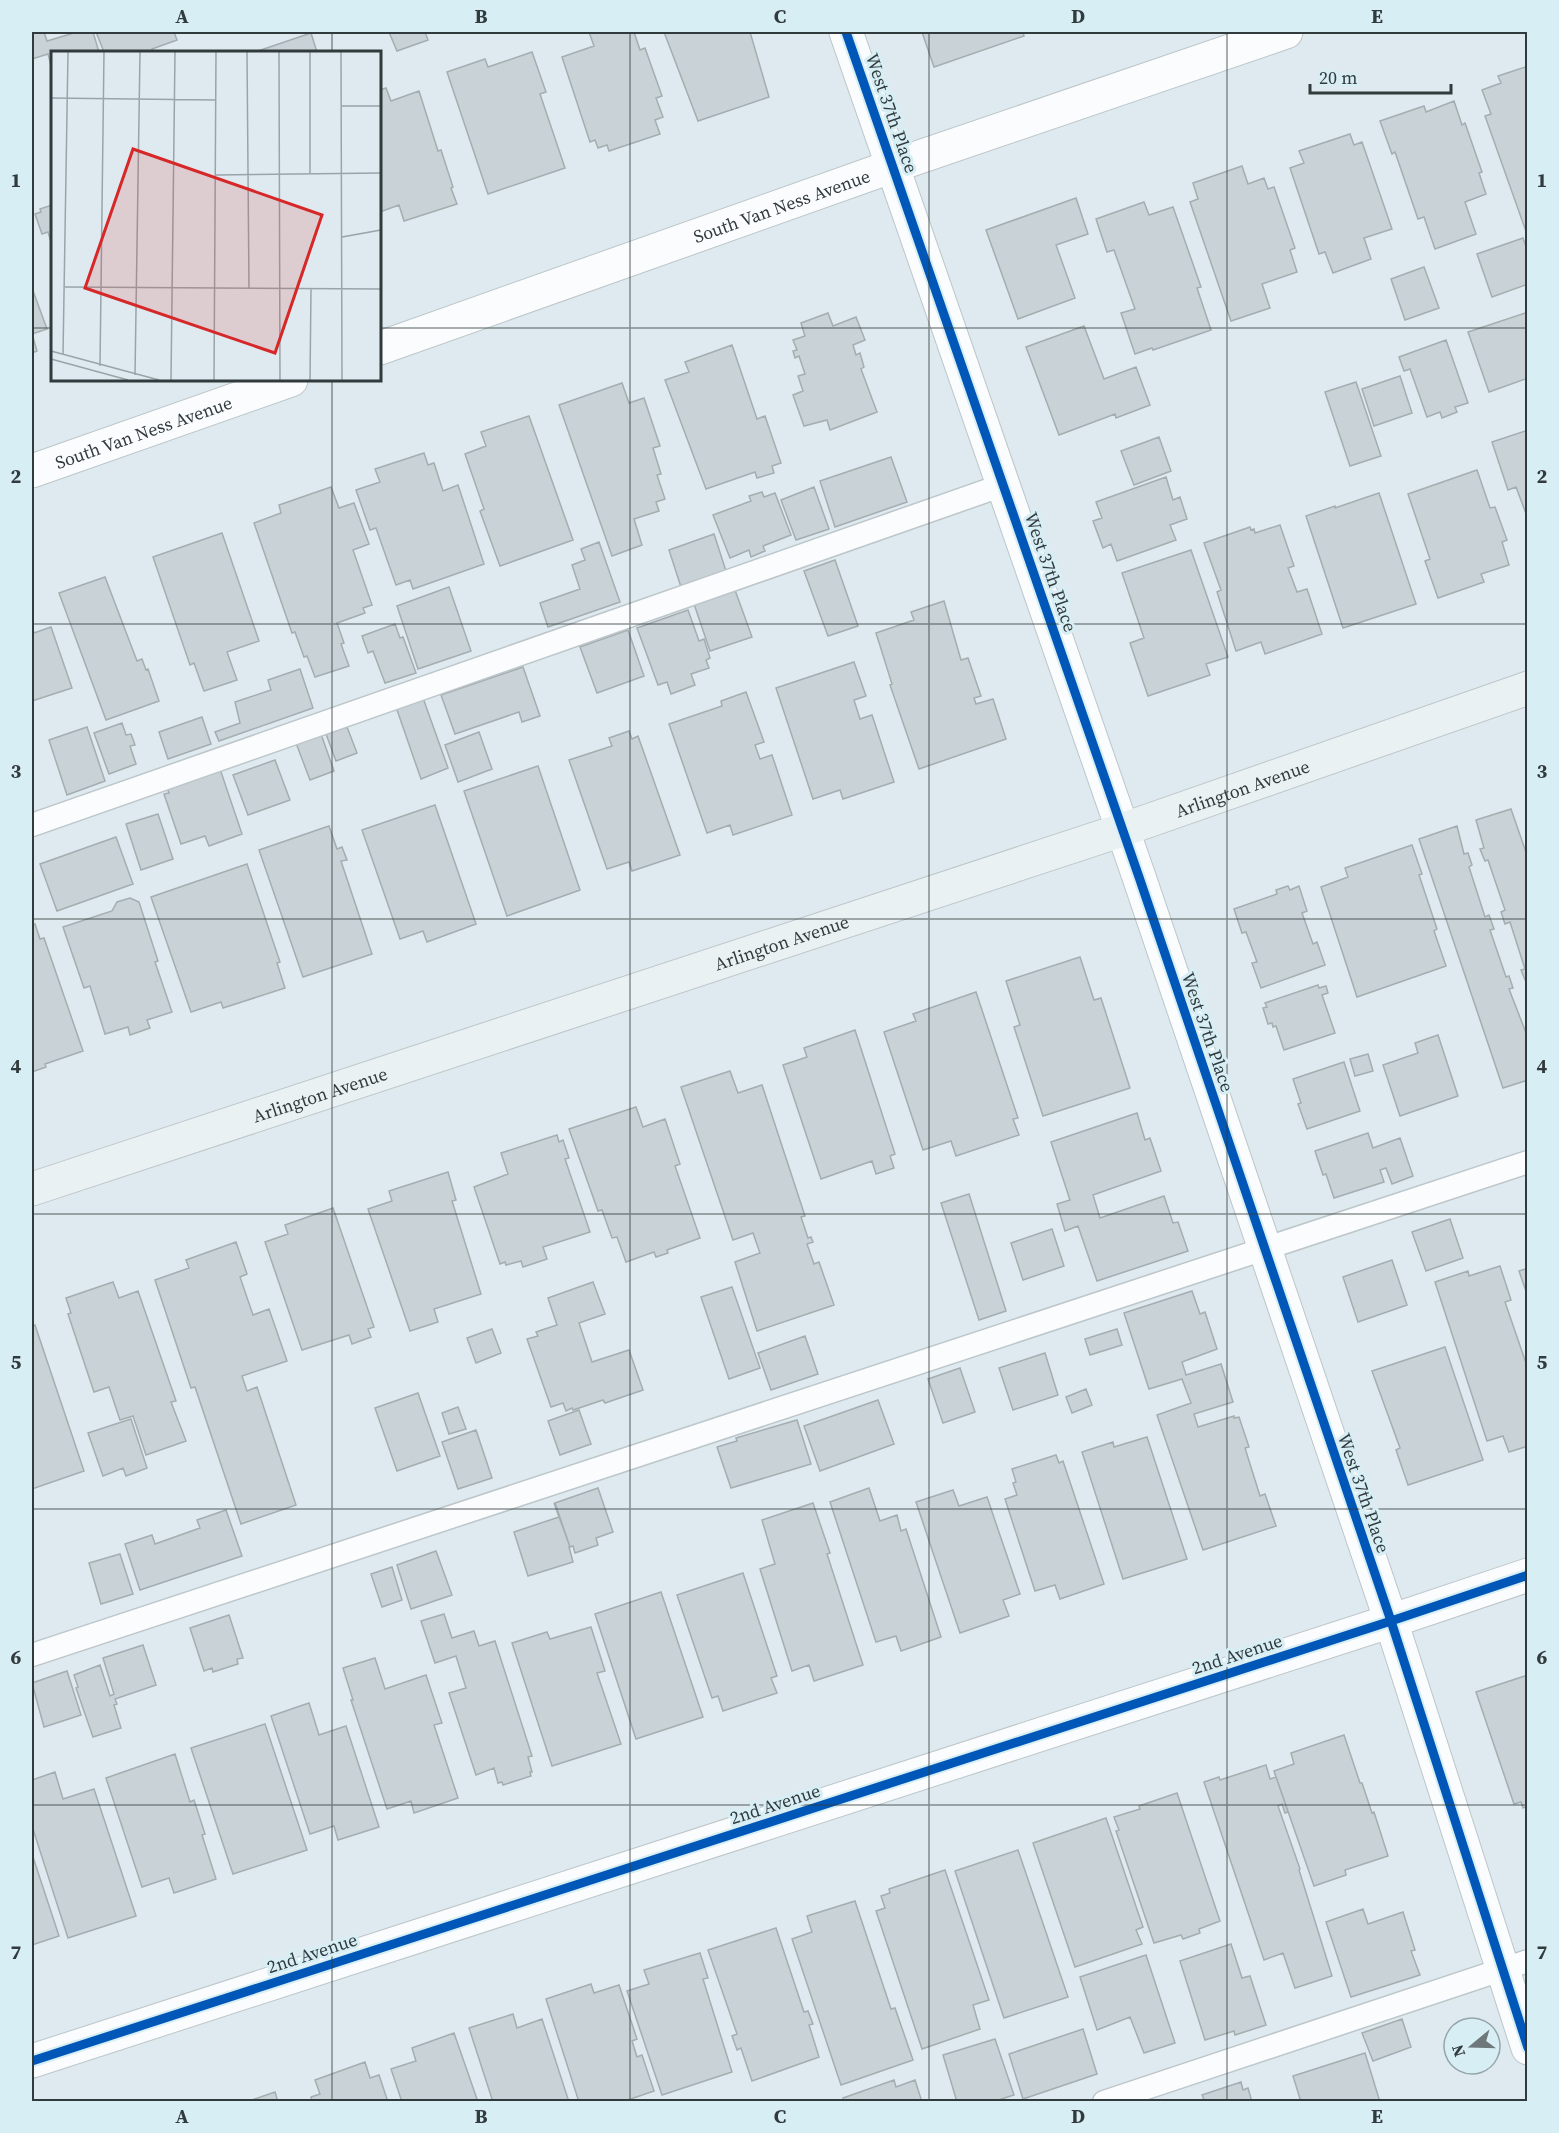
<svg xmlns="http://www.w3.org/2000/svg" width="1559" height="2133" viewBox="0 0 1559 2133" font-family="'Source Serif 4',serif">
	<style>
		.building { fill: #c9d3d7; stroke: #a4adb0; stroke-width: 1.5 }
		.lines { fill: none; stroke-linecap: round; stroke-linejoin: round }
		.service-casing { stroke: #bdc6ca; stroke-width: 25 }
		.minor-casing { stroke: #bdc6ca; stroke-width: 35 }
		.secondary-casing { stroke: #bdc6ca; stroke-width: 35 }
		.service { stroke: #fafcfd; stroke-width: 22 }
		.minor { stroke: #fafcfd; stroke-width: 33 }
		.secondary { stroke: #eaf1f3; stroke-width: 33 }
		.cycleway-casing { stroke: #d8eef5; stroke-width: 13 }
		.cycleway { stroke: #0057b8; stroke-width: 9 }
		.grid { fill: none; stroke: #313a3d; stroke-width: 1.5; stroke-opacity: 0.55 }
		.labels { text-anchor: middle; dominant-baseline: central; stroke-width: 6; stroke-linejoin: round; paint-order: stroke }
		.street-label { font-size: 18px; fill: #313a3d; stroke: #d8eef5 }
		.inset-road { fill: none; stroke: #99a4a8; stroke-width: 1.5 }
		.view { fill: #d62828; fill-opacity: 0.15; stroke: #d62828; stroke-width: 3 }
		.inset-edge { fill: none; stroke: #313a3d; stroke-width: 3 }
		.neatline { fill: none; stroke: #313a3d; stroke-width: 2 }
		.grid-label { font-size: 20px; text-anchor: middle; font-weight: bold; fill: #313a3d }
	</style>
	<rect width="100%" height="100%" fill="#deeaef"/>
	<path class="building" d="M32,32H44L47,41L77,32H93L99,52H52V69L48,54L32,59Z
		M96,32H174L177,40L152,49L153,52H104Z
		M389,32H425L428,40L397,51Z
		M589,32H634L640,50L645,48L662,96L656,98L663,117L655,120L660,134L609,151L607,145L598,148L595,140L590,142L562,57L594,46Z
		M664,32H750L769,97L698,121Z
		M922,32H1023L1024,36L934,67Z
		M311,33L317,52H255Z
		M532,52L546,92L540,94L565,168L488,194L447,72L485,59L488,67Z
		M1528,66V237L1485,116L1491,114L1482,90L1501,83L1498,76Z
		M386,88L391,101L419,91L438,151L441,150L453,187L451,188L457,204L404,221L399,205L380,212V90Z
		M1454,101L1462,125L1465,123L1482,172L1479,173L1486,194L1465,202L1476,234L1435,249L1424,217L1418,219L1395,152L1392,154L1380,121L1424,106L1426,112Z
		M1350,134L1354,145L1362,142L1392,229L1364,238L1371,259L1333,273L1325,252L1319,254L1290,168L1304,163L1299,151Z
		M1242,166L1248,184L1264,178L1268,189L1274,187L1295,248L1290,250L1297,272L1262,284L1270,308L1231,321L1190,202L1198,199L1193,183Z
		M1076,198L1088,234L1056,245L1075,298L1018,319L986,230Z
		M1144,202L1149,215L1173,207L1201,287L1197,288L1211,330L1153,350L1152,348L1135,354L1121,313L1135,309L1114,250L1107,252L1096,219Z
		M52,205V245L48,232L42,234L35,214L41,212L40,209Z
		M1523,238L1528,252V284L1492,297L1477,254Z
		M1424,267L1439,308L1405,320L1391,279Z
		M32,288L47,329L32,334Z
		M1528,312V378L1489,392L1468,332Z
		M828,313L833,326L856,317L865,340L853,345L856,355L860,353L864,367L861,369L877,412L830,430L827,420L804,426L793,395L803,391L798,376L805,374L799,356L795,358L793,351L797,350L793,340L805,336L801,323Z
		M1084,326L1104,379L1136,367L1150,405L1116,418L1115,414L1059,435L1026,347Z
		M32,334L37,351L32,353Z
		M1446,340L1468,403L1455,407L1457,412L1442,418L1440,412L1427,417L1410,369L1404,371L1399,357Z
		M732,345L757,419L765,416L781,463L772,466L774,473L757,478L755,472L706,489L665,380L689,372L685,362Z
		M1400,376L1412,413L1374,426L1362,389Z
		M1356,382L1381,456L1350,466L1325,392Z
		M622,383L629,403L644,398L660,446L653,448L661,474L657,475L665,499L656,502L659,511L634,519L642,545L612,556L559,405Z
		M529,416L573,540L500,566L480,511L484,509L465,454L486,446L481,432Z
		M1528,430V519L1516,487L1508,490L1492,442Z
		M1159,437L1171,471L1134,485L1121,451Z
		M424,453L428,465L434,463L443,491L458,485L484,564L413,589L410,580L396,585L376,528L370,530L356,490L380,482L375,469Z
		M891,457L907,502L835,527L820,481Z
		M1477,470L1490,508L1495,507L1507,540L1502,542L1509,565L1481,574L1484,582L1438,598L1425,561L1430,559L1408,494Z
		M1166,477L1173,500L1180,497L1187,519L1170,525L1176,540L1117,561L1111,544L1103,548L1093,521L1102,518L1096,502Z
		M331,487L339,508L354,503L369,544L353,550L372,605L363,608L365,613L337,623L344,643L341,644L349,666L315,677L307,656L304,657L295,632L292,633L254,523L281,513L279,505Z
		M814,487L829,529L796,540L781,500Z
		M762,492L764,497L775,493L791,535L763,546L765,551L751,557L749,550L730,558L713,515L751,501L749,496Z
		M1379,493L1416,604L1343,628L1306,516L1335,506V508Z
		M1280,525L1294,566L1288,568L1297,592L1307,589L1322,634L1265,654L1261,642L1236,651L1217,592L1221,590L1204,543L1250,527L1251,530L1254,529L1255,533Z
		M222,533L259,641L227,652L237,680L204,691L194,663L190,665L153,557Z
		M714,534L726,571L681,587L669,550Z
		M599,542L620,602L548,627L540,603L580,589L572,565L585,560L581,549Z
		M1191,550L1228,657L1206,664L1210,675L1148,696L1130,643L1144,638L1122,573Z
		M835,560L858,626L828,636L804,571Z
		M105,577L137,661L142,659L146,670L148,669L159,701L106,720L59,593Z
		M449,587L471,651L418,669L397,606Z
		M735,590L752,637L710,651L694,604Z
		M944,601L961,660L968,658L981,696L974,698L976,704L993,699L1006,739L919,769L890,685L892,684L876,633L914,620L911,612Z
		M688,610L699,641L704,639L710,658L706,660L709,668L691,674L695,685L671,694L667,682L658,685L637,628Z
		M395,624L400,638L403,637L416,673L385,683L373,651L368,653L362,636Z
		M32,626L34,633L51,627L72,688L32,701Z
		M628,630L644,676L597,693L580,647Z
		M854,662L866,696L854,700L860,719L872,715L894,782L843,799L840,790L813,799L776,688Z
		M523,667L540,716L522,722L519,712L455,734L441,695Z
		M300,669L313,708L219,741L215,732L240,723L235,702L271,690L268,680Z
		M746,692L764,742L755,745L760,759L772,755L792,815L733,835L730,825L707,833L669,724L722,706L721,701Z
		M423,698L448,768L421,779L396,707Z
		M202,717L211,744L168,759L159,732Z
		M122,723L126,735L131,734L135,745L130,746L136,764L109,774L94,733Z
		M87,727L105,781L67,795L49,740Z
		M347,727L357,753L336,761L326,734Z
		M629,731L632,739L638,736L680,855L632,871L629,862L607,869L569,760L612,746L609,738Z
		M479,732L492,769L458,782L445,745Z
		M321,734L334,771L310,780L296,743Z
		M275,760L290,800L248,815L233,775Z
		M538,766L580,890L507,916L464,791Z
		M220,769L242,834L209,846L205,836L181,844L164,794L169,793L167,788Z
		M435,805L476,924L427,942L423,931L400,939L362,830Z
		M1511,809L1528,858V981L1526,982L1521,970L1525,969L1510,922L1505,924L1501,912L1505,910L1488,860L1485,861L1480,849L1484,848L1476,820Z
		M158,814L173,859L141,870L126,824Z
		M329,826L337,849L342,847L347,860L341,861L372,954L303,977L259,850Z
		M1457,826L1464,854L1468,853L1472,865L1469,867L1485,917L1489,915L1494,929L1490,930L1506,977L1509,976L1513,988L1509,989L1528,1038V1080L1503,1088L1419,839Z
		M116,837L133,884L57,911L40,864Z
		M1412,845L1422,874L1419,875L1437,929L1434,931L1446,966L1357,997L1321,887L1348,877L1345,868Z
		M247,864L280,962L277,963L285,988L223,1008L221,1002L191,1012L151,897Z
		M1288,886L1290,890L1299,886L1307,911L1302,913L1313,944L1317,942L1325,965L1261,988L1252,963L1257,962L1246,932L1242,933L1234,909L1277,894L1276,890Z
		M130,898L139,902L158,961L155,962L172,1012L147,1020L150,1028L130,1035L128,1027L105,1034L90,986L84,988L63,927L112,911L117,902Z
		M35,924L40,939L44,938L83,1051L45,1064L46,1067L32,1072V926Z
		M1080,957L1094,1000L1101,998L1130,1088L1043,1116L1014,1027L1020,1025L1006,981Z
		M1318,985L1319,988L1326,986L1328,993L1322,995L1335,1033L1284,1050L1276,1026L1273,1027L1272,1023L1268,1024L1263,1008L1267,1007L1265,1003Z
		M976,992L1018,1118L1013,1119L1019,1135L956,1156L951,1141L923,1150L884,1032L916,1021L913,1014Z
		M855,1030L895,1154L890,1156L894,1168L876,1174L872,1161L821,1179L783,1065L807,1057L804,1048Z
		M1438,1035L1458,1096L1400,1116L1383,1065L1418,1053L1415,1043Z
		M1368,1054L1373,1071L1355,1076L1350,1059Z
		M1344,1062L1360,1111L1307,1129L1298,1104L1301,1103L1293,1079Z
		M730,1071L738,1093L762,1085L805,1216L801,1217L808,1238L811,1237L813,1242L807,1244L814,1264L819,1262L834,1305L757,1331L735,1262L760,1253L753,1233L733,1240L681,1087Z
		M636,1107L643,1127L665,1119L680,1164L675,1166L700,1238L667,1250L668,1253L656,1257L654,1252L626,1262L617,1237L612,1238L602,1210L598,1211L569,1129Z
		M1137,1113L1145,1140L1150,1138L1161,1171L1093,1195L1100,1218L1164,1196L1173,1223L1178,1222L1188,1251L1097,1281L1078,1226L1065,1231L1057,1204L1070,1200L1051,1142Z
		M1368,1133L1373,1148L1400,1138L1413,1176L1392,1184L1386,1168L1380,1170L1384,1182L1334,1198L1326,1174L1323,1175L1315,1151Z
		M557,1135L559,1142L563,1140L569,1158L565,1159L590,1232L543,1247L547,1259L523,1267L521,1261L506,1265L505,1262L500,1264L474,1187L508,1174L501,1153Z
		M448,1172L456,1200L452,1201L481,1294L434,1309L438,1322L410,1331L368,1209L392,1201L389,1191Z
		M969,1194L1006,1311L979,1320L941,1203Z
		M333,1208L374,1327L368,1329L371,1337L352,1344L349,1335L302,1350L265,1242L288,1234L285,1225Z
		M1450,1219L1463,1258L1426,1271L1412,1232Z
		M1052,1229L1064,1266L1023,1280L1011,1243Z
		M236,1242L247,1274L240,1277L253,1315L269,1309L287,1361L242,1376L247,1391L257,1387L296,1505L241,1524L195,1387L191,1388L155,1280L189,1268L186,1260Z
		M1392,1260L1407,1305L1358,1322L1343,1277Z
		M1500,1266L1511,1300L1505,1302L1528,1369V1446L1509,1452L1503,1436L1487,1441L1435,1282L1468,1271L1469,1276Z
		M1528,1268V1297L1519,1271Z
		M113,1282L119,1298L138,1291L176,1401L171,1402L186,1441L146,1455L133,1416L120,1420L109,1387L94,1392L68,1314L71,1313L66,1298Z
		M593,1282L605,1314L579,1323L592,1362L629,1350L643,1390L605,1403L603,1400L573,1410L572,1408L566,1411L563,1403L551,1407L527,1339L538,1336L536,1332L557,1325L548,1298Z
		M732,1287L760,1368L729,1379L701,1297Z
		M1192,1291L1200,1314L1205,1312L1217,1349L1182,1362L1186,1375L1221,1364L1233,1402L1194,1414L1198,1427L1234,1416V1418L1239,1417L1249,1447L1245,1448L1260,1496L1265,1494L1276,1526L1203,1550L1157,1415L1191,1403L1182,1379L1149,1389L1124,1313Z
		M35,1325L84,1471L32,1489V1327Z
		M492,1329L501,1353L476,1363L467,1338Z
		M1117,1329L1122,1345L1090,1355L1085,1339Z
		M805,1336L818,1374L771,1390L758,1353Z
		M1445,1347L1483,1460L1408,1485L1396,1450L1400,1448L1372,1371Z
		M1045,1353L1058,1395L1013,1410L999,1368Z
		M960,1368L975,1412L943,1423L928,1379Z
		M1086,1389L1092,1405L1072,1413L1066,1397Z
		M418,1393L440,1456L397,1471L375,1408Z
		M878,1400L894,1444L820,1471L804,1426Z
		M458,1407L466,1429L449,1434L442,1413Z
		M579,1410L591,1444L560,1455L548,1421Z
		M131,1419L147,1468L126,1476L123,1468L103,1476L88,1433Z
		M797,1420L811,1464L731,1488L717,1447L737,1441L736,1438Z
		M476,1430L492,1478L458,1489L442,1442Z
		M1147,1437L1187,1559L1123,1579L1082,1452L1113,1442L1114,1447Z
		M1056,1455L1059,1463L1063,1461L1104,1584L1060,1599L1055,1585L1035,1591L1005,1499L1017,1495L1013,1483L1016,1482L1012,1469Z
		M598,1488L613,1532L596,1538L598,1545L575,1553L573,1546L570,1547L555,1503Z
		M869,1488L880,1521L897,1515L901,1531L906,1529L941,1637L901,1651L896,1636L876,1642L830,1502Z
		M953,1490L959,1506L987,1497L1020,1594L1003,1600L1009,1616L960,1633L916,1502Z
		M554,1503L570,1547H569L573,1562L528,1576L514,1532L559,1517Z
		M813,1503L830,1553L827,1554L863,1665L814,1681L809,1665L792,1671L760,1569L775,1564L762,1520Z
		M226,1510L242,1556L140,1590L125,1544L152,1535L155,1544L200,1528L197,1520Z
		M436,1551L452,1595L411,1609L397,1565Z
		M120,1554L133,1594L101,1604L89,1563Z
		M392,1567L402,1600L382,1607L371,1574Z
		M743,1573L777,1676L771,1678L777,1693L723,1711L718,1696L712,1698L677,1595Z
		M661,1592L703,1717L636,1739L595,1614Z
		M444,1614L452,1638L474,1631L479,1646L495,1641L532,1756L528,1757L532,1772H530L531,1776L503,1785L502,1782L498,1783L494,1768L476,1775L449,1693L466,1688L456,1656L435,1663L421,1621Z
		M229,1615L243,1658L237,1659L238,1664L213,1672L212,1668L204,1671L190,1628Z
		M591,1627L605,1671L597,1673L621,1744L552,1766L512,1643L547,1632L550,1639Z
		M143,1645L156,1685L115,1699L117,1704L114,1705L121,1728L93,1737L76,1688L78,1687L74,1675L100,1665L110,1696L114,1694L103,1658Z
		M375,1658L385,1689L426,1675L442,1723L434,1725L458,1798L414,1813L411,1801L387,1809L351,1700H353L343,1668Z
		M67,1671L81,1715L44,1727L32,1683Z
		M1528,1675V1806L1523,1808L1521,1802L1514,1804L1476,1692Z
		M309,1703L319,1735L346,1726L379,1827L338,1840L334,1826L310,1834L271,1716Z
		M265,1724L307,1850L233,1874L191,1748Z
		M1344,1735L1360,1783H1362L1372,1813L1374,1812L1388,1856L1345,1870L1346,1875L1314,1886L1274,1771L1294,1764L1291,1753Z
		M175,1754L190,1802L194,1800L205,1834L202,1835L216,1879L174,1893L169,1878L142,1887L106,1778Z
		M1266,1765L1270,1779L1276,1777L1274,1771L1288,1812L1285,1813L1282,1804L1278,1806L1300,1869L1299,1870L1332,1976L1295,1988L1283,1953L1264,1960L1204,1782L1219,1777L1220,1780Z
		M55,1772L63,1799L94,1789L136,1916L68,1938L32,1826V1780Z
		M1177,1793L1220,1921L1199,1929L1200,1933L1183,1939L1181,1935L1154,1943L1116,1831L1119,1830L1114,1817L1140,1809L1139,1806Z
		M1106,1818L1143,1927L1136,1930L1142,1944L1075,1967L1033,1843Z
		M1018,1850L1068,1997L1004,2018L955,1871Z
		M32,1854L59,1936L32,1945Z
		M945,1870L989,2000L973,2005L980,2029L922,2049L876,1911L885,1908L881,1896L890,1893L889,1889Z
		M855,1901L891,2009L895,2008L913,2060L841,2085L792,1939L812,1932L807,1916Z
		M1363,1909L1368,1924L1403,1912L1415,1950L1411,1951L1420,1975L1351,1997L1326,1922Z
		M776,1928L804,2012L808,2011L813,2024L809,2025L819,2057L752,2081L741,2048L737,2050L732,2036L737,2034L708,1950Z
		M1231,1944L1242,1978L1250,1976L1266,2025L1235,2035L1234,2031L1205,2040L1180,1961Z
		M700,1953L708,1978L703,1979L732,2072L662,2095L627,1991L649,1984L644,1970Z
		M1146,1955L1175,2043L1144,2053L1130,2017L1097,2030L1080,1977Z
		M591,1984L594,1993L619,1985L637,2039L632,2041L637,2057L642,2055L654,2091L622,2102H579L546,1999Z
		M513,2014L517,2028L542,2019L569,2102H493L469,2028Z
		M1402,2019L1411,2047L1373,2061L1362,2033Z
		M1083,2029L1097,2074L1023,2099L1009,2054Z
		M454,2033L478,2102H402L391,2069L416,2061L412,2048Z
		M995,2039L1014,2095L992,2102H957L943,2055Z
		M1365,2053L1380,2102H1301L1293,2076Z
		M365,2062L370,2078L379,2075L388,2102H312L311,2097L320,2094L315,2080Z
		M894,2080L896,2087L915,2080L922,2102H844L843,2098Z
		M1241,2082L1243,2090L1248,2088L1252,2102H1205L1202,2095Z
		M275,2092L278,2102H246Z"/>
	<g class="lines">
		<g class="service-casing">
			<path id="service" d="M32,825L1003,485
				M32,1655L1528,1162
				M1104,2102L1528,1961"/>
		</g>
		<g class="minor-casing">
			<g id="minor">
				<path d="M846,32L1139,877L1391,1621L1528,2048"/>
				<path id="s1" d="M380,348L893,166L1286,32"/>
				<path id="s2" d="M32,471L291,380"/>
				<path d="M32,2061L1391,1621L1528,1575"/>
			</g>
		</g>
		<g class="secondary-casing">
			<g id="secondary">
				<path id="s3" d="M32,1189L1122,830L1528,688"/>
			</g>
		</g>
		<use href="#service" class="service"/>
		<use href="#minor" class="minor"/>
		<use href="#secondary" class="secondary"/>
		<g class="cycleway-casing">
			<path id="cycleway" d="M846,32L1139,877L1391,1621L1528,2048
				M32,2061L1391,1621L1528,1575"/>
		</g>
		<use href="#cycleway" class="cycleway"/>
	</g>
	<path class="grid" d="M332,32V52M630,32V2102M929,32V2102M1227,32V2102M32,328H52M380,328H1528M332,380V2102M32,624H1528M32,919H1528M32,1214H1528M32,1509H1528M32,1805H1528"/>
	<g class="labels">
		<g class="street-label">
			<text transform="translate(892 113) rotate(71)">West 37th Place</text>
			<text stroke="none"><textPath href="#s1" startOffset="426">South Van Ness Avenue</textPath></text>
			<text stroke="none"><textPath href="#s2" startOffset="118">South Van Ness Avenue</textPath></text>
			<text transform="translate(1051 572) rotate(71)">West 37th Place</text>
			<text stroke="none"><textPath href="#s3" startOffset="1275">Arlington Avenue</textPath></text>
			<text stroke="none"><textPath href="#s3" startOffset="789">Arlington Avenue</textPath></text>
			<text transform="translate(1208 1032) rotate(71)">West 37th Place</text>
			<text stroke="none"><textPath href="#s3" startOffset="303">Arlington Avenue</textPath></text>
			<text transform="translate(1364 1493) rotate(71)">West 37th Place</text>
			<text transform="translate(1237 1654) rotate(-18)">2nd Avenue</text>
			<text transform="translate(775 1804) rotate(-18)">2nd Avenue</text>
			<text transform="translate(312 1953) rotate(-18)">2nd Avenue</text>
		</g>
	</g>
	<g transform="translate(51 51)">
		<rect width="330" height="330" fill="#deeaef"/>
		<path class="inset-road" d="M196,1L198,238M228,1L229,329M259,1V122M290,1L291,329M0,47L165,49M291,55H330M165,124L330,122M291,186L330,179M14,236L330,238M0,300L108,329M12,304L17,1M0,308L77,329M49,315L53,1M84,324L89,1M120,329L124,1M163,329L165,1M259,329L260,238"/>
		<path class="view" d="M82,98L271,164L224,302L34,237Z"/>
		<rect width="330" height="330" class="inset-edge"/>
	</g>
	<rect width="1559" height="2133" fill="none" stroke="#d8eef5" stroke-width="66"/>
	<g transform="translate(1472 2046) rotate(251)"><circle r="28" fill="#d8eef5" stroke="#95a6ab" stroke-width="1.5"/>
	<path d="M0-4.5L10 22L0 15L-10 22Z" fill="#6e787b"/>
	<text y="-9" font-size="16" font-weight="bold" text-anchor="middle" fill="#313a3d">N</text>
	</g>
	<path d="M1310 84v9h141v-9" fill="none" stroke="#313a3d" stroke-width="3"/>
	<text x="1319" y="84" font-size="18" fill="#313a3d" stroke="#d8eef5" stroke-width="4.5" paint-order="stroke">20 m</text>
	<rect x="33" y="33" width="1493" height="2067" class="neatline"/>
	<g class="grid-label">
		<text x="182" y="23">A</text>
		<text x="481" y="23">B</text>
		<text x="780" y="23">C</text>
		<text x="1078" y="23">D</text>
		<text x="1377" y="23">E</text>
		<text x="16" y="187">1</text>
		<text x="1542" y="187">1</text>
		<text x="16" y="483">2</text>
		<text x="1542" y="483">2</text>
		<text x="16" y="778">3</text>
		<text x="1542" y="778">3</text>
		<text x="16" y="1073">4</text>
		<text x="1542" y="1073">4</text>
		<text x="16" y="1369">5</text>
		<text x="1542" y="1369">5</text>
		<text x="16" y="1664">6</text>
		<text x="1542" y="1664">6</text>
		<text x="16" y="1959">7</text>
		<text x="1542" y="1959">7</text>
		<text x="182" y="2123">A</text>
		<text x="481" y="2123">B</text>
		<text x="780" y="2123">C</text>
		<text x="1078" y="2123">D</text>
		<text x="1377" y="2123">E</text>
	</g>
</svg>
